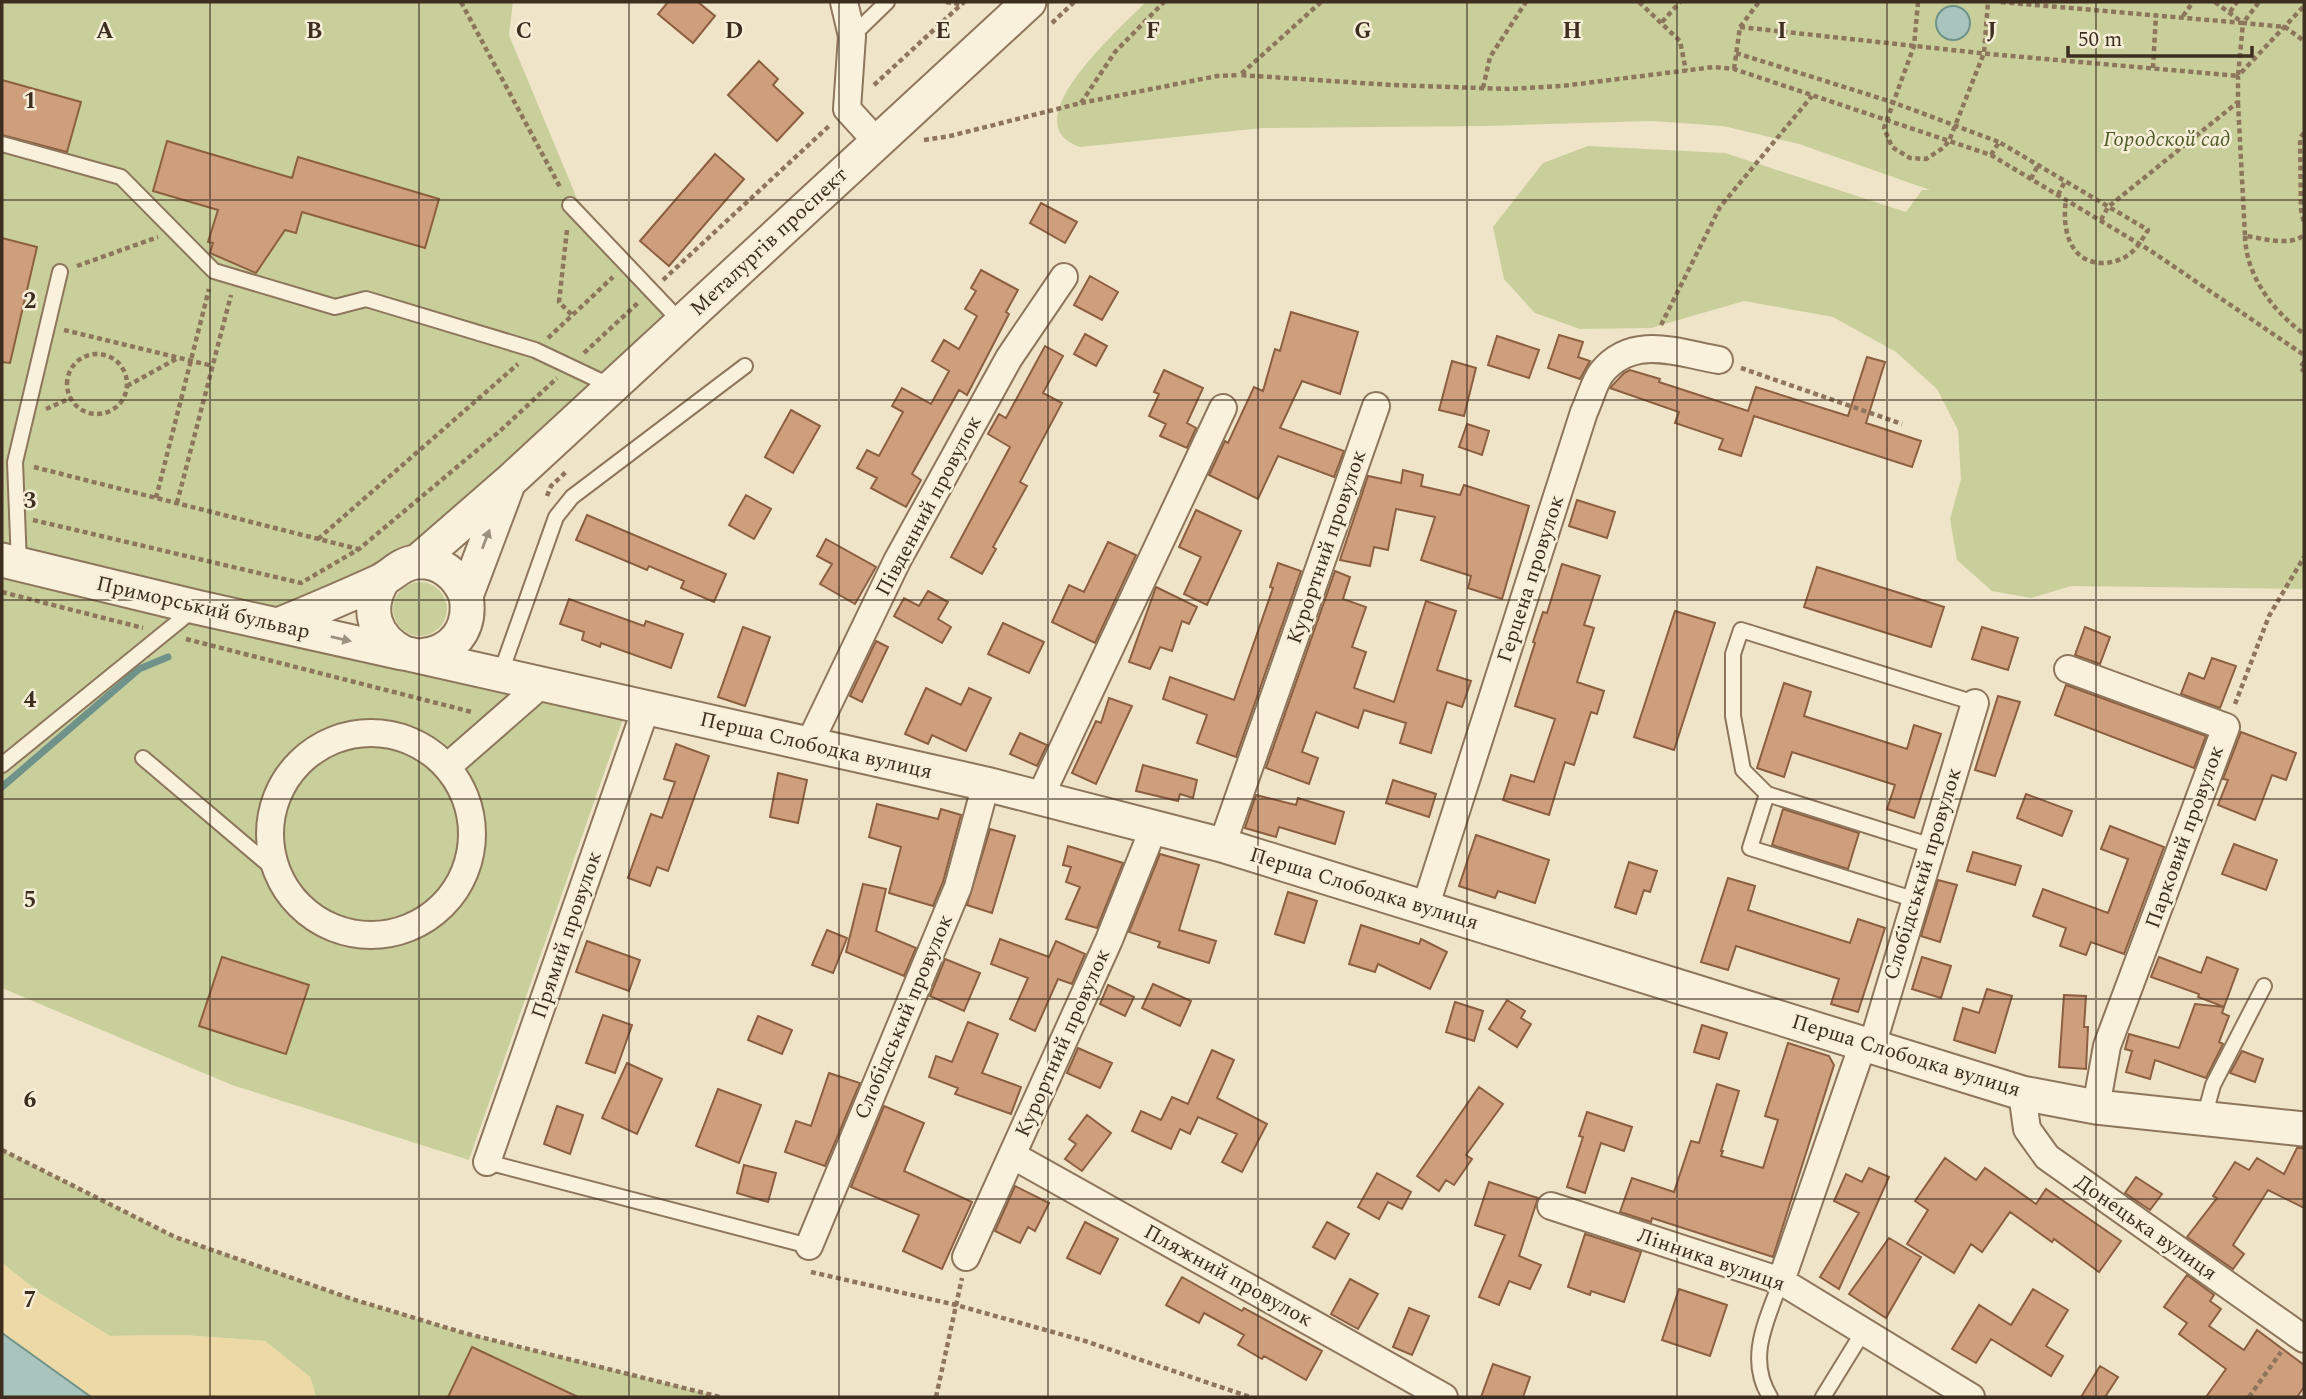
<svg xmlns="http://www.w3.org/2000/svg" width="2306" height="1399" viewBox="0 0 2306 1399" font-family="Spectral,serif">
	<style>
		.green { fill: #c9cf9b }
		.sand { fill: #ecd9a5 }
		.water { fill: #a9c4bc; stroke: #6f938a; stroke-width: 2 }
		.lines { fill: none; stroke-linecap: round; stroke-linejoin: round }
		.stream { stroke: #6f938a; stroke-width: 7 }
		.building { fill: #cf9f7d; stroke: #8d5f41; stroke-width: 2 }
		.service-casing { stroke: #8d765c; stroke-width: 18 }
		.minor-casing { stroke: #8d765c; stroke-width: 30 }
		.tertiary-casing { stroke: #8d765c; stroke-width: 37 }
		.path { stroke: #8d765c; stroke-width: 4.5; stroke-dasharray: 5 3.5; stroke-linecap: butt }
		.service { stroke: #faf1dc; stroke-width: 14 }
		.minor { stroke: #faf1dc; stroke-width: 26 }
		.tertiary { stroke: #faf1dc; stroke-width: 33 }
		.oneway { fill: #9c907e }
		.grid { fill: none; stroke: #3d2e20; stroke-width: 2; stroke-opacity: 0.55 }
		.labels { text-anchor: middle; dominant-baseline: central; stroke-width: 5; stroke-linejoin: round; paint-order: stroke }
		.park-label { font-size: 21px; font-style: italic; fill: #4d5a26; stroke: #f7eed8 }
		.street-label { font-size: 21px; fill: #3d2e20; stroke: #f7eed8 }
		.grid-label { font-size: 23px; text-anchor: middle; font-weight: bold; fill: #3d2e20; stroke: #f7eed8; stroke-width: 5; stroke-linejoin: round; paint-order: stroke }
	</style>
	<rect width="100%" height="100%" fill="#f0e4c8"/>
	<path class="green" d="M2,2H513L509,35L578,201L680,309L413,551L280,613L2,545Z
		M1146,2H2304V589L2071,586L2031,598L1992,591L1957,560L1950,519L1961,479L1958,430L1937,389L1896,352L1833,317L1744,301L1651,328L1580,329L1535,313L1504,279L1493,227L1543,163L1588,146L1725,153L1906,212L1922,190H1930L1799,144L1723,126L1652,121L1486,126L1262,128L1080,147C1009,124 1124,25 1146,2Z
		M2,575L623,719L469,1160L232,1085L2,988Z
		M393 609a27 27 0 1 1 54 0a27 27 0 1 1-54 0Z
		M2,1150L175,1237L352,1299L464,1333L720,1397H316L310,1377L265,1341L182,1335L110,1336L41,1294L2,1263Z"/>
	<path class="sand" d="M2,1263L41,1294L110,1336L182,1335L265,1341L310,1377L316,1397H91L2,1333Z"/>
	<path class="water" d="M1936 23a17 17 0 1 1 34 0a17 17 0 1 1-34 0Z
		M2,1333L91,1397H2Z"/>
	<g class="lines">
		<path class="stream" d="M2,787L139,669L168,657"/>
	</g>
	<path class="building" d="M668,2H698L715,16L693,43L658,14Z
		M759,61L778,79L773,85L803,113L777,141L728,95Z
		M2,80L81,102L67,152L2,135Z
		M167,141L292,178L298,157L439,199L425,248L302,212L296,233L285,230L256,273L210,253L213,243L208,242L218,210L153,191Z
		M715,154L744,179L669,266L640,241Z
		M1041,203L1077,222L1065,243L1030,223Z
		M2,238L37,247L10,363L2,362Z
		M981,270L1018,290L1006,312L1009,314L967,395L959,390L912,474L921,480L906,507L871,488L877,478L857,468L867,450L879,456L903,412L892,406L902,388L931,404L949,371L932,361L944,340L959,349L977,316L965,309L976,291L971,288Z
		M1090,276L1118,292L1102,320L1074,305Z
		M1291,312L1358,332L1340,394L1302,381L1280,428L1344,451L1334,477L1278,456L1258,499L1209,475L1225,441L1228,443L1254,387L1263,391L1275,349L1280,351Z
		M1085,334L1107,346L1096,366L1074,354Z
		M1559,335L1583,342L1578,357L1590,361L1580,379L1548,368Z
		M1497,336L1539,350L1529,378L1488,365Z
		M1045,346L1063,356L1043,393L1062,403L1020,482L1027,486L993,547L996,549L982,574L951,557L1010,447L988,434L999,414L1006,418Z
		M1867,357L1885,362L1866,423L1921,441L1912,467L1754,416L1741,456L1719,449L1723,439L1675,423L1679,412L1610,388L1624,373L1630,370L1660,379L1659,382L1748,411L1756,387L1848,416Z
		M1452,361L1476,368L1464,416L1439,410Z
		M1164,370L1203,388L1187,423L1196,428L1187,448L1160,436L1166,424L1149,416L1159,394L1154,392Z
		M791,410L820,426L793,473L765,457Z
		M1467,424L1489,431L1482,455L1459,447Z
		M1403,470L1423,475L1421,486L1460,495L1464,485L1529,506L1502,599L1468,588L1471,576L1421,560L1435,517L1396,509L1388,550L1374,547L1370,566L1340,560L1368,476L1401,483Z
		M746,495L771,509L754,539L729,525Z
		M1577,500L1615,512L1607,538L1569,526Z
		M1196,510L1241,531L1207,605L1184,594L1201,557L1179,547Z
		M587,515L726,574L714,602L681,588L684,581L649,566L647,570L576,540Z
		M826,539L876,567L855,604L820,584L832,564L817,556Z
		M1108,542L1136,555L1095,643L1052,622L1069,585L1084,592Z
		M1278,563L1301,571L1236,757L1197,743L1207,715L1163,699L1170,677L1234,700L1273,588L1270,587Z
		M1562,564L1600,576L1584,625L1594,628L1577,682L1604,691L1597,714L1591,712L1574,765L1565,762L1549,815L1503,800L1511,775L1534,782L1555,719L1515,706L1535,643L1533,642L1543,612L1547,613Z
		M1817,567L1944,607L1931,647L1804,607Z
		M1335,571L1350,577L1343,599L1366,607L1352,647L1366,652L1354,688L1394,702L1426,601L1456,611L1437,670L1471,681L1462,707L1447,702L1431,753L1400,743L1406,723L1364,710L1358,728L1316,712L1302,752L1318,758L1309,784L1266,768Z
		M1156,587L1197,607L1189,624L1182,621L1172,651L1160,647L1150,669L1129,662Z
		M928,591L948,602L938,619L951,627L942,643L894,616L904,598L919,606Z
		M569,599L644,626L646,621L683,634L671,668L601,643L600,647L582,640L584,632L560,624Z
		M1675,611L1715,623L1674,750L1634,737Z
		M1003,623L1044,642L1029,673L988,654Z
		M743,627L770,637L745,706L718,697Z
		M1982,627L2018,638L2008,670L1972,659Z
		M2085,627L2110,637L2100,664L2075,655Z
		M876,641L888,647L862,702L850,696Z
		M2212,658L2236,666L2220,708L2181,694L2189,673L2204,679Z
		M1784,683L1811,692L1804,716L1907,749L1914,725L1941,734L1914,818L1887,809L1895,785L1792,752L1784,777L1757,768Z
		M2066,685L2206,736L2194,768L2055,715Z
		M926,688L961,705L969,688L991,698L966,751L932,735L928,744L905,734Z
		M1998,696L2020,702L1995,776L1975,770Z
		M1109,698L1132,706L1096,784L1072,773L1096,721L1101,723Z
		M2241,732L2296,753L2286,780L2272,775L2255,820L2218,805L2228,780L2223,779Z
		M1020,733L1047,745L1037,766L1010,754Z
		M676,744L709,756L668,871L657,867L650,886L628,878L651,814L662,818L675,782L664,779Z
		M1143,765L1197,780L1193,798L1180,794L1178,801L1136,791Z
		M778,773L807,780L798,823L770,817Z
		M1393,780L1436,794L1429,817L1386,803Z
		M2026,794L2072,811L2062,836L2017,818Z
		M1256,795L1296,805L1298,798L1344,812L1335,844L1279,827L1276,837L1245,828Z
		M877,804L938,819L941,809L961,815L943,882L933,906L889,893L901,847L869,837Z
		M1783,809L1859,833L1848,869L1772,845Z
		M2110,826L2164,847L2124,954L2091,942L2086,955L2060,946L2066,928L2033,916L2043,889L2108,913L2128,859L2101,849Z
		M990,829L1015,836L992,913L967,905Z
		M1476,835L1549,860L1535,903L1498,891L1495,898L1459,886Z
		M2234,844L2277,860L2266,890L2222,874Z
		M1068,846L1123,863L1097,928L1066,919L1080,887L1066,882L1071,867L1063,865Z
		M1973,852L2021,866L2015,885L1967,871Z
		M1160,854L1199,865L1179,930L1216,941L1209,963L1158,947L1160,942L1129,932Z
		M1629,862L1657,871L1650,892L1644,890L1636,914L1615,907Z
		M1728,878L1755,886L1748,910L1850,943L1858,919L1885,928L1858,1012L1831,1004L1839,979L1736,946L1728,970L1701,962Z
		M1938,880L1957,885L1940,942L1921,936Z
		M863,884L886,889L876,931L916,948L904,976L846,952Z
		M1288,892L1317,901L1304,943L1275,934Z
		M1361,925L1419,944L1421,939L1447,952L1430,989L1378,964L1375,972L1349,964Z
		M827,930L847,938L833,973L812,965Z
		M1000,939L1049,957L1056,941L1085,954L1072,984L1058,979L1035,1031L1010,1019L1028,978L991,964Z
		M587,941L640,960L629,991L576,972Z
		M222,957L309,985L286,1054L199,1026Z
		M1922,957L1951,966L1941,998L1912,989Z
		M2159,957L2201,973L2207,957L2238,969L2224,1007L2198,997L2199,994L2151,977Z
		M945,959L980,973L964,1011L930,996Z
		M1153,984L1191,1001L1180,1026L1142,1008Z
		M1108,985L1134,997L1125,1016L1100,1004Z
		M1987,989L2012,996L1995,1053L1954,1040L1963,1008L1979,1013Z
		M2064,995L2086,996L2084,1027H2088L2086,1069L2059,1067Z
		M1507,1000L1525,1011L1521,1018L1531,1024L1517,1047L1489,1029Z
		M1455,1002L1483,1011L1474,1041L1446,1032Z
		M2195,1004L2224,1007L2222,1013L2229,1016L2219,1042L2223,1044L2206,1078L2155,1060L2150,1079L2126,1072L2132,1051L2125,1049L2129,1034L2179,1048Z
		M603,1015L632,1025L615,1073L586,1063Z
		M758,1016L792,1030L782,1054L748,1040Z
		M968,1022L998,1034L982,1073L1021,1087L1011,1114L955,1094L958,1088L929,1077L936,1056L952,1062Z
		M1702,1025L1727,1033L1719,1059L1694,1052Z
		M1788,1043L1829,1056L1834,1065L1773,1257L1652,1218L1651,1222L1620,1212L1632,1178L1674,1192L1691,1141L1699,1143L1717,1084L1739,1091L1721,1151H1723L1721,1156L1763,1168L1778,1120L1765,1116Z
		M1078,1048L1112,1063L1100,1088L1067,1073Z
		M1212,1050L1234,1060L1217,1098L1267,1124L1242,1172L1222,1162L1237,1134L1198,1117L1190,1134L1180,1129L1171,1149L1132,1131L1141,1111L1161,1120L1172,1097L1188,1104Z
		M2242,1051L2263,1059L2255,1082L2230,1073Z
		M627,1063L662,1079L637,1134L602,1118Z
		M829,1073L860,1083L825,1166L785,1152L796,1121L811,1126Z
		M1479,1087L1503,1104L1466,1155L1472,1159L1454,1185L1446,1180L1439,1191L1417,1176Z
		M718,1089L761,1105L739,1163L696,1146Z
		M557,1106L583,1115L570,1154L544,1144Z
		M884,1106L924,1123L904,1171L972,1202L942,1269L903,1251L919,1215L851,1187Z
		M1587,1112L1632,1127L1624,1151L1601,1143L1585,1193L1567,1187L1583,1137L1579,1136Z
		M1087,1115L1111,1133L1082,1171L1065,1159L1076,1144L1069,1139Z
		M2297,1148H2304V1208L2268,1190L2233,1245L2244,1254L2233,1269L2187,1237L2217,1198L2213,1196L2235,1162L2249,1170L2257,1158L2284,1174Z
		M1945,1158L1976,1180L1985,1168L2036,1204L2046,1189L2121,1241L2099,1272L2054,1239L2052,1242L2010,1212L1982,1252L1971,1244L1954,1273L1907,1244L1928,1210L1915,1201Z
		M744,1165L776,1173L768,1202L737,1193Z
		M1869,1168L1889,1177L1839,1289L1820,1277L1859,1213L1834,1201L1846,1174L1862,1182Z
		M1377,1173L1411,1192L1402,1209L1388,1202L1379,1219L1358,1207Z
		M2136,1177L2162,1194L2150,1210L2125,1193Z
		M1489,1182L1538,1198L1519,1256L1541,1265L1530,1289L1509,1281L1499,1305L1479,1297L1505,1235L1475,1225Z
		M1015,1186L1049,1203L1035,1231L1028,1227L1020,1243L995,1231Z
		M1085,1222L1118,1239L1100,1274L1067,1258Z
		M1327,1222L1349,1234L1335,1259L1313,1247Z
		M1585,1234L1641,1252L1624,1302L1591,1291L1590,1295L1568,1287Z
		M1889,1238L1921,1257L1886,1318L1849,1294Z
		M2187,1275L2214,1295L2210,1301L2221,1309L2209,1326L2244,1350L2257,1330L2304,1365V1387L2297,1397H2206L2226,1369L2179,1334L2187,1323L2164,1307Z
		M1182,1277L1242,1311L1244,1308L1322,1351L1306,1380L1264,1356L1262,1359L1238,1345L1244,1335L1204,1313L1199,1323L1166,1305Z
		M1350,1279L1378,1294L1358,1329L1331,1314Z
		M1679,1289L1727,1305L1710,1356L1662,1340Z
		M2033,1289L2068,1310L2046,1346L2063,1356L2051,1376L1991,1339L1976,1363L1952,1349L1979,1305L2011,1325Z
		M1409,1308L1429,1316L1412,1355L1393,1347Z
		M472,1347L578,1397H448Z
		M1493,1364L1530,1377L1523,1397H1481Z
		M2100,1366L2118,1377L2105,1397H2081Z"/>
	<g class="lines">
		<g class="service-casing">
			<path id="service" d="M852,36L887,2
				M2,144L121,177L214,271L335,307L366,299L535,350L611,386
				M570,205L682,323
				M19,564L15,462L60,272
				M500,675L556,517L572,497L745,366
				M143,758L275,870
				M2,765L194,609
				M1767,794L1750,848L1916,900
				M1932,846L1767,794L1743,770L1733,716V654L1741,630L1975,703
				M2204,1118L2213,1085L2264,986
				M487,1162L809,1246
				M1770,1397C1746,1358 1767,1320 1781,1281
				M1823,1397L1863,1332"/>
		</g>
		<g class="minor-casing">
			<path id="minor" d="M844,2L852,36L847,109L877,142
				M2068,669L2226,727L2107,1046L2096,1107
				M270 834a101 101 0 1 1 202 0a101 101 0 1 1-202 0Z
				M809,744L897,561L1009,358L1064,277
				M447,767L542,684
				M1040,797L1223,408
				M1222,845L1376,406
				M1425,908L1584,412C1590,400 1594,382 1602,372C1633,334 1678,353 1719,360
				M1872,1046L1975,703
				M2022,1093L2027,1129L2047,1157L2304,1339
				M1012,1155L1444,1397
				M487,1162L646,708
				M1551,1206L1781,1281L1971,1397
				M809,1246L958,887L986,784
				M966,1257L1109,940L1154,827
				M1781,1281L1863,1044"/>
		</g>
		<g class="tertiary-casing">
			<path id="tertiary" d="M2,560L196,607L402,653
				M417,562L509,482L1029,2
				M383,580C365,609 374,638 404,653L986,784L1222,845L2022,1093L2096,1107L2304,1129
				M278,625C312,611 345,597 378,582C392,576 399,564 416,562C440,560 458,575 466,596
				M420,656C453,653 472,629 466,596L507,487"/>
		</g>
		<path class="path" d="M461,2L561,189
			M946,2L960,4
			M1321,2L1240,75L1392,85L1509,89L1562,86L1714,67L1734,69L1991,155L2151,251L2304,355
			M1639,2L1680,41L1686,71
			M1918,2L1914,46L1884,128L1892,147L1910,158L1926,159L1943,148L1949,141L1984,53L1988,2
			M2001,2L2243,23L2259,2
			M2215,2L2243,23L2285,27L2304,41
			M2230,12L2237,2
			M2183,16L2193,2
			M1662,22L1680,2
			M1052,23L1074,2
			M1740,27L1759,2
			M1736,53L1892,102L1999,142
			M2153,68L2156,15
			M1734,69L1740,27L1989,54L2238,76L2243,23
			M874,85L964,2
			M1483,88L1490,57L1526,2
			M1081,103L1115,52L1164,2
			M2238,103L2245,236C2263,238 2289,247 2304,235
			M2304,133L2300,138L2301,210L2304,223
			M924,140L950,136L1081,103L1217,76L1240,75
			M1991,155L1999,142L2148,230C2143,238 2138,247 2132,252C2123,260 2112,263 2101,263C2068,261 2062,227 2066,200
			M2031,179L2038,165
			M2058,195L2065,181
			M2101,220L2108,207L2238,102V76L2304,6
			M567,230L559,302L572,315
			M2245,236C2246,276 2273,311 2304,334
			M77,266L158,237
			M663,280L829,126
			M1661,325L1720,207L1812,96
			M64,330L213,366
			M548,338L613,277
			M584,353L639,302
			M67 384a30 30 0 1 1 60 0a30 30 0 1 1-60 0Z
			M2304,362L2300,368L2304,371
			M1741,368L1902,424
			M127,386L178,358
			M46,409L71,398
			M34,467L358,549
			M547,496L551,486L567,471
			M156,498L209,289
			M177,503L231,295
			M33,520L301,583L359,549L500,431L557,378
			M318,539L518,364
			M2,592L143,628
			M186,639L472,712
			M2235,704L2269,616L2304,557
			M2,1150L175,1237L352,1299L464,1333L720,1397
			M811,1272L956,1305L1085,1341L1250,1397
			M936,1397L962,1278
			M2249,1397L2281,1352"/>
		<use href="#service" class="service"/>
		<use href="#minor" class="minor"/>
		<use href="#tertiary" class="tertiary"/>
	</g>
	<defs><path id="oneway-solid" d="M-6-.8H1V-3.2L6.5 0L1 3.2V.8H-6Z" transform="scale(1.75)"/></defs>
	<g class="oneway">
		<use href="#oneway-solid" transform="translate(486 539) rotate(-69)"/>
		<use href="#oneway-solid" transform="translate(341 639) rotate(13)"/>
	</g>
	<path class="grid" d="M210,2V1397M419,2V1397M629,2V1397M839,2V1397M1048,2V1397M1258,2V1397M1467,2V1397M1677,2V1397M1887,2V1397M2096,2V1397M2,200H2304M2,400H2304M2,600H2304M2,799H2304M2,999H2304M2,1199H2304"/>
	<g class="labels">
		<g class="park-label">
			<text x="2167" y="140">Городской сад</text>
		</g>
		<g class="street-label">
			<text transform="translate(769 242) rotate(-43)">Металургів проспект</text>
			<text transform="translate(929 506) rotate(-62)">Південний провулок</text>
			<text transform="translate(1327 547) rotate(-71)">Курортний провулок</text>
			<text transform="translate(1531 579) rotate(-72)">Герцена провулок</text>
			<text transform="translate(203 608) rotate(13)">Приморський бульвар</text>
			<text transform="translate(816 746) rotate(13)">Перша Слободка вулиця</text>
			<text transform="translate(2185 837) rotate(-70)">Парковий провулок</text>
			<text transform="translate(1923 874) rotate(-73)">Слобідський провулок</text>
			<text transform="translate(1364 889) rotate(17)">Перша Слободка вулиця</text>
			<text transform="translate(567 935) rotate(-71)">Прямий провулок</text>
			<text transform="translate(904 1017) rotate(-67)">Слобідський провулок</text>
			<text transform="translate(1063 1043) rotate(-66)">Курортний провулок</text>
			<text transform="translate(1906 1056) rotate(17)">Перша Слободка вулиця</text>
			<text transform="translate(2146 1228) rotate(35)">Донецька вулиця</text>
			<text transform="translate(1711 1260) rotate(19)">Лінника вулиця</text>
			<text transform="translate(1228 1276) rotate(29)">Пляжний провулок</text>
		</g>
	</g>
	<g class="grid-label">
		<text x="105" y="38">A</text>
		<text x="314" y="38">B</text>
		<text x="524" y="38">C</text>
		<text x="734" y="38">D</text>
		<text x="943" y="38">E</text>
		<text x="1153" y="38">F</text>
		<text x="1363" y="38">G</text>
		<text x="1572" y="38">H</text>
		<text x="1782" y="38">I</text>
		<text x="1992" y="38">J</text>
		<text x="30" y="108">1</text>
		<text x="30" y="308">2</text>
		<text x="30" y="508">3</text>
		<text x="30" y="707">4</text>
		<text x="30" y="907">5</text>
		<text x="30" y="1107">6</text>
		<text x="30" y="1307">7</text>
	</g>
	<rect width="2306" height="1399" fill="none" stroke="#3d2e20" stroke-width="7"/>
	<path d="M2068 46v10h184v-10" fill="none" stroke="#3d2e20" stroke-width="3.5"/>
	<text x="2078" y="46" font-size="21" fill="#3d2e20" stroke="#f7eed8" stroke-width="5" paint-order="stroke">50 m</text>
</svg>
